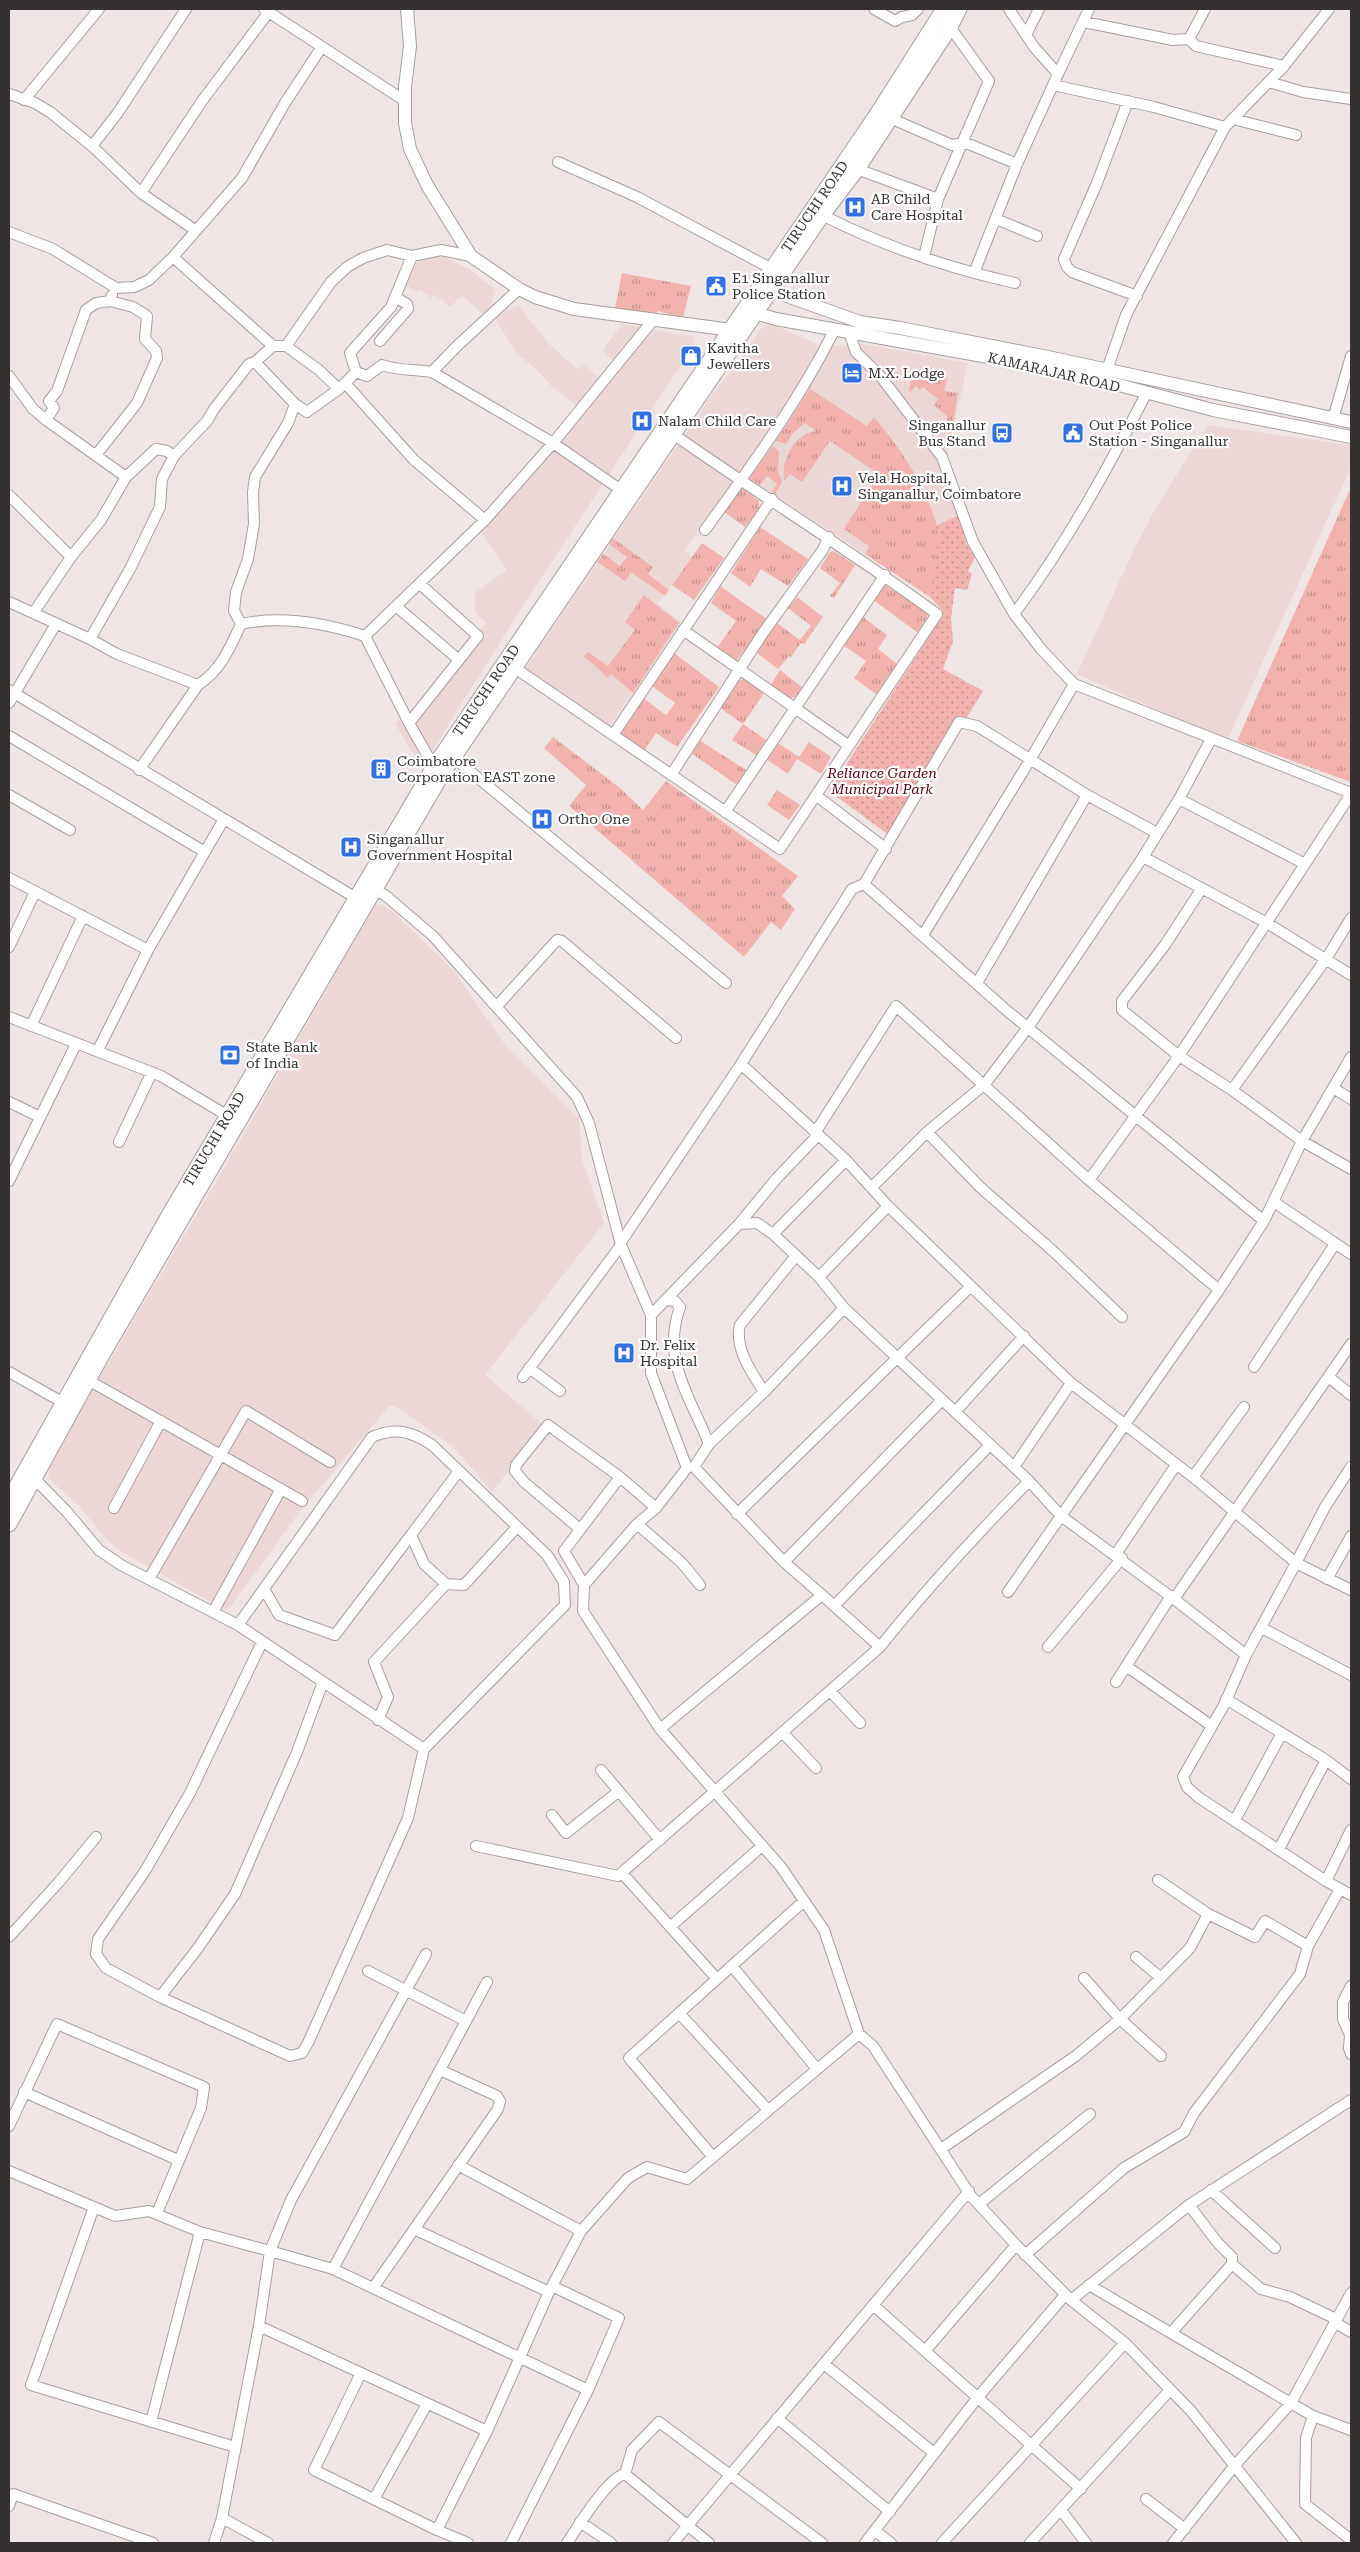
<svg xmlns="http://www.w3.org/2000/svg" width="1360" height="2552" viewBox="0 0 1360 2552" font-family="'Roboto Serif',serif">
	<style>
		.built { fill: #ead7d6 }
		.grass { fill: url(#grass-tufts) }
		.park { fill: url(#park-dots) }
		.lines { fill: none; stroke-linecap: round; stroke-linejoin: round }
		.minor-casing { stroke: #a89e9e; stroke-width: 12 }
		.major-casing { stroke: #a89e9e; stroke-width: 14 }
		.highway-casing { stroke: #a89e9e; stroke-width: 17 }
		.minor { stroke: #fff; stroke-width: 10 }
		.major { stroke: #fff; stroke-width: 12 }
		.highway { stroke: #fff; stroke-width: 15 }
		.labels { text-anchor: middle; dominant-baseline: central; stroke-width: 4.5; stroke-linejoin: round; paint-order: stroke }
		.poi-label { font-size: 14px; fill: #353131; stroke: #fff; text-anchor: start }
		.street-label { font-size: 14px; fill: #353131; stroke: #fff }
		.park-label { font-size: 14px; font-style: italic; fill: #55010e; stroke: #fff }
	</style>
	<defs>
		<pattern id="grass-tufts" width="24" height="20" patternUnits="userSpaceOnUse" patternTransform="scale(1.25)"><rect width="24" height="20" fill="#f2b2af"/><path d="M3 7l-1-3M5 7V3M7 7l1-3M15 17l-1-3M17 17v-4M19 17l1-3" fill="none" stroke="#c5918f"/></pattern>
		<pattern id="park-dots" width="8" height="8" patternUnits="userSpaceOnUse" patternTransform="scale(1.25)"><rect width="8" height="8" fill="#f2b2af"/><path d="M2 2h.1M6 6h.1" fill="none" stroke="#c5918f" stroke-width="1.8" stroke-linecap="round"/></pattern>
	</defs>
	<rect width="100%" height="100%" fill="#f0e5e5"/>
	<path class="built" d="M440,255L469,269L495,289L490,309L482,317L483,313L462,296L450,307L434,294L431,298L419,289L417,292L403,284L421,257Z
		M518,305L549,344L578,370L583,364L598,377L613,361L603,350L622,324L694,337V348L669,383L526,601L429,756L418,762L395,723L412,713L476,636L486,622L475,612V593L507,570L480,531L577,406L552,387L536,369L517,354L495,318Z
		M766,325L776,326L831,350L834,346L864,344L968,363L947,456L968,512L935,526L929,508L870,546L865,554L741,473L684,551L692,557L658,604L681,622L608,729L524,670L716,389L731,371L761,329Z
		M1208,425L1351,445V467L1227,741L1077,674L1134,549L1157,506Z
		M380,904L392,911L454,971L508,1049L579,1118L582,1159L604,1223L485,1375L542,1424L493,1492L452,1446L395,1406H389L301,1510L227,1611L122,1552L109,1542L79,1506L48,1478L50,1467L93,1388L223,1170L375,905Z"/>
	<path class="grass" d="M622,273L691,286L683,318L658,311L656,314L615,308Z
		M912,375L935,380L936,376L947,378L944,391L958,393L951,435L947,431L951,426L946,420L948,417L934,405L938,399L923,387L920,390L916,386L910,392L909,390Z
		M810,389L867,426L874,417C902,450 930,492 939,535C941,547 932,583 930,597L865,554L869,546L844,529L879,474L830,441L802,482L790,474L784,481C781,460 794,434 816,431L805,423L793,433L786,444L776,441Z
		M773,446L779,451L778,471L782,482L775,494L772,492L777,484L767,476L760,485L749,478Z
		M741,487L759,501V509L745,527L724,512Z
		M1351,487V782L1237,741Z
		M760,527L808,559L788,586L761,569L750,587L731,573Z
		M613,538L653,567L648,574L669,590L665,596L631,572L625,581L597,562L603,554L620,566L627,557L609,544Z
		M702,543L724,558L694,600L672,585Z
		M834,551L855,565L834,598L830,596L840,583L820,568L830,552Z
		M883,584L929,614L918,633L872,599Z
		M720,586L768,620L736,661L716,649L736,621L711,603Z
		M644,595L679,623L633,693L611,674L608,678L584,656L588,652L608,666L635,630L625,622Z
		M797,597L823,617L804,644L801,643L791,657L789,656L778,669L756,652L777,623L800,640L811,626L788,608Z
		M863,617L887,635L878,649L897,664L876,694L854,678L866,661L843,645Z
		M674,653L719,687L677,747L656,733L643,752L618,734L643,698L666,715L675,703L652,686Z
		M780,670L803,688L797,697L788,698L770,686Z
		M744,679L764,693L743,724L766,740L756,755L732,740L743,724L720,708L739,680Z
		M553,737L620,788L643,810L666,781L798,876L782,896L795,909L781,930L771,922L744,957L569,806L586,785L544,748Z
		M699,740L746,770L737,785L691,753Z
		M809,742L831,757L821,774L797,759L788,774L766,759L778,743L799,757Z
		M777,790L800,805L789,820L767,805Z"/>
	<path class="park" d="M958,516L967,545L975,557L968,571L972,574L967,590L955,588L951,619L953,641L943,669L983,691L893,838L829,791L943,615V611L930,597L939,537L935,526Z"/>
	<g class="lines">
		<g class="minor-casing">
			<path id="minor" d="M264,9L405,101
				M874,9L895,21L902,17L912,15L918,9
				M1205,9L1189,39L1196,46L1284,66
				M1084,22L1173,40L1189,39
				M1026,35L1039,9
				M1058,74L1089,9
				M1269,82L1303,92L1351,99
				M1053,85L1154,107L1225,127
				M9,94L35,103L50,112L92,146L141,193L195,230
				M24,100L99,9
				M1128,101L1097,183L1064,259L1067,267L1072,272L1137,296
				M890,118L952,145L964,143L971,145L1017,164
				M1233,119L1296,135
				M92,146L117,114L186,9
				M558,162L637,197L772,269
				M857,169L938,199
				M141,193L202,101L268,13
				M822,215C883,246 948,268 1015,283
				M996,219L1037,236
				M9,232L53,249L116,288L134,287L149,280L173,257L242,178L285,103L321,48
				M173,257L273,346
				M924,257L938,199L989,81L950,27
				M974,273L1017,164L1058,74L1034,47L1009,9
				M849,332L856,352L881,377L942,457L973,542L1014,614L1041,649L1074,684L1351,793
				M380,341L408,309L407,304L395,297
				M286,346L319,370L339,389
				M1107,370L1126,315L1225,127L1284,66L1329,9
				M356,372L367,376L382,365C398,371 415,369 432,372L553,443L621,490
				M432,372L457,346L519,289
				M9,376L33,409L46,420L126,477
				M345,383L414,460L485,520
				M295,404L307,412L339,389L356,372L350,353L391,307L412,256
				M1333,419L1351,356
				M46,420L54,408L49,401L57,391L86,310L96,303L110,301L112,295
				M96,455L137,403L157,358L156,351L145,339L147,316L133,307L110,301
				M9,495L71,557
				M705,530C752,465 799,401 835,329
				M9,602L90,639L117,654L198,685
				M397,607L459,660
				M34,612L71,557L101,520L126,477L156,449L167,451L174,456
				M1014,614C1065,546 1107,470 1146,394
				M241,624L234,611L236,592L248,559L254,524L253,492L255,477L288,423L295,404L255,362
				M683,630L848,745
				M365,636L409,723L434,767
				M90,639L130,569L160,507L162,479L174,456L207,421L214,409L249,364L255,362L273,346H286L331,282L347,267L363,258L387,250L412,256L441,250L471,256
				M515,668L780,849C833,771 884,692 937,614C851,551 760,495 673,434
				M9,690L356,898
				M9,703L56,624
				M409,723L478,636L420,584
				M613,735L772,499
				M9,736L205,852
				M454,758L726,983
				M139,770L198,685C221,670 230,648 241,624C283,615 325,623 365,636L485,520L553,443L654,319
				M671,775L763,633L822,551L829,537
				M9,795L70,830
				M817,796L886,849
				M1179,799L1305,864
				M725,812L885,575
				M1143,857L1179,799L1211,739
				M9,878L148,950
				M864,884L959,722L977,726L1087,795L1157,833
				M1202,888L1165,945L1122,1001V1010L1179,1056L1232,1090L1302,1141L1351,1169
				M374,890L385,895L433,936L577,1097L589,1123L621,1245L651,1315V1373L687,1468L656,1508L637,1524L584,1585L583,1611L660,1729L781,1867L824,1930L859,2034L873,2046L971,2196L1016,2245L1071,2300L1125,2343L1191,2411L1296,2543
				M923,935L1030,760L1074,684
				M9,947L35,892
				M977,983L1087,795
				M497,1006L557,940L562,941L676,1038
				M9,1017L161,1076L228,1116
				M31,1026L83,916
				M98,1050L148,950L224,819
				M741,1064L846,1160L888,1206L1071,1383L1193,1477L1296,1563L1246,1655
				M1333,1088L1351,1099
				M1232,1090L1326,959L1351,918
				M9,1102L40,1117
				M927,1132L980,1187L1053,1251L1122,1317
				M815,1133L896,1006L1089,1180L1179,1056L1351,794
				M119,1142L152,1072
				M1089,1180L1219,1290
				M9,1181L76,1044
				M872,1187L927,1132L985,1084L1029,1026L1143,857L1267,923L1351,975
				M1274,1202L1351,1254
				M739,1224L777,1178L818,1135
				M773,1234L846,1160
				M621,1242L741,1064L852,889L864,884L1005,1009L1264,1221
				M819,1277L888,1206
				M666,1300L675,1301L680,1307C661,1360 690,1396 709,1444
				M651,1315L739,1224L757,1223L773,1234L819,1277L844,1308L1029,1481L1061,1516L1219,1290L1264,1221L1302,1141L1351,1057
				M1254,1367L1335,1244
				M529,1368L560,1391
				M9,1372L62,1402
				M523,1377L621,1245
				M1330,1378L1351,1395
				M88,1380L302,1501
				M764,1392C752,1373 734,1348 740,1325L795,1257
				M955,1412L1024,1336
				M1014,1467L1071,1383
				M1351,1467L1325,1507L1296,1563L1351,1590
				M33,1477L67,1512L99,1550L121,1565L238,1625L424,1749L408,1818L308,2043L302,2053L290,2056L160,1997L106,1968L96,1954L98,1939L145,1871L190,1793L262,1642
				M1193,1477L1244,1407
				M114,1508L161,1421
				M737,1514L970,1287
				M637,1524L682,1563L700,1585
				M580,1529L524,1482L515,1471L516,1465L548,1425L620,1477L656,1508
				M411,1535L459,1471
				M1116,1554L1176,1465
				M784,1562L942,1400
				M149,1579L246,1411L330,1462
				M1327,1579L1351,1536
				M446,1584L464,1585L517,1527
				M584,1585L564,1551L620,1477
				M264,1589L279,1615L335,1635L411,1535L424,1564L446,1584L374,1662L388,1697L378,1720
				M1008,1592L1061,1516L1174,1599L1351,1344
				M1174,1599L1246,1655L1224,1705L1183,1777L1187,1787L1198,1797L1326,1881L1351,1895
				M834,1606L990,1445
				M213,1612L281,1489
				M238,1625L372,1437C395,1427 411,1431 432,1445L547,1555L564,1582L565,1605L424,1749
				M1262,1628L1351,1675
				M880,1647C927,1588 977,1534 1029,1481
				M1048,1647L1122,1558
				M1126,1666L1212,1726
				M1116,1682L1171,1596
				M830,1691L860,1723
				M1226,1699L1326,1760L1351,1779
				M660,1729L822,1595L784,1562L694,1467L709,1444L764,1392L844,1308
				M783,1733L816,1768
				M601,1770L660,1840
				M552,1815L566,1833L619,1791
				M1235,1820L1282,1733
				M476,1846L618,1876L880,1647L822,1595
				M1279,1849L1326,1760
				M622,1873L717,1979
				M1158,1880L1208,1914L1255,1937L1265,1921L1308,1946
				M1326,1881L1351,1830
				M670,1927L762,1846
				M9,1937L59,1882L96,1837
				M426,1954L291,2200L270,2251L333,2269L588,2390
				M1136,1957L1161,1978
				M732,1966L817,2069
				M368,1971L466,2021
				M1084,1978L1120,2019L1161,2056
				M1351,1986L1343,2002V2019L1350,2035L1349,2048L1351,2054
				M160,1997L198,1948L235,1894L297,1752L323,1682
				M679,2013L768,2110
				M24,2092L178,2160
				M9,2126L57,2024L204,2087L201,2108L157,2213
				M941,2149L1077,2055L1120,2019L1190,1948L1208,1914
				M713,2157L629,2058L804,1901
				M458,2165L581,2231
				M9,2171L115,2216L149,2211L200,2232L270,2251L259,2326L222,2518L214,2543
				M1211,2190L1275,2248
				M979,2204L1090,2114
				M1189,2205L1217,2242L1232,2257V2264
				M94,2207L31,2385L235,2447
				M414,2229L549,2292
				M1025,2255L1124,2168L1184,2132L1194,2113L1300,1974L1308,1946L1340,1889
				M333,2269L487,1982
				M1089,2285L1171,2333L1232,2264L1261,2289L1290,2297L1336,2319
				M373,2288L498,2109L500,2101L497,2096L440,2070
				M1071,2300L1189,2205L1351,2100
				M873,2305L1081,2489
				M1334,2322L1351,2332
				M259,2326L487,2431L549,2292L581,2231L628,2178L647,2167L687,2179L859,2034
				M1171,2333L1313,2416L1351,2430
				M925,2351L1016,2245
				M824,2364L934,2453
				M361,2373L314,2470L437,2530L487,2431
				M1313,2416L1306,2438L1305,2504L1351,2540
				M777,2418L890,2512
				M151,2422L200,2232
				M625,2474L632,2450L659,2422L822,2543
				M374,2499L427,2404
				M1146,2499L1185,2529
				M9,2506L13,2494L153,2543
				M1061,2510L1086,2543
				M222,2518L268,2543
				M580,2522L611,2543
				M437,2530L468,2543
				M875,2531L891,2543
				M511,2543L588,2390L619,2318L552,2286
				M567,2543C577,2528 608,2477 625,2474L709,2543
				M673,2543L969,2191
				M865,2543L978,2397L1065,2295
				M942,2543L1125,2343
				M1030,2543L1170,2390
				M1173,2543L1235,2465L1291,2403L1351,2293"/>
		</g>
		<g class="major-casing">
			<path id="major" d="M407,9L410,46L405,87V123L410,149L427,185L471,256L519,289L535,297L574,309L739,331
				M770,290L860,322L900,328L1048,357L1351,422
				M755,313L776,319L1022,363L1100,380L1213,410L1351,437"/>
		</g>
		<g class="highway-casing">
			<g id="highway">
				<path id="s1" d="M9,1500L171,1212L434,767L876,116L944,9"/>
				<path d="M9,1524L103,1353L442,774L822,215L857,169L950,27L959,9"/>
			</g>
		</g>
		<use href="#minor" class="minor"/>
		<use href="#major" class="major"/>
		<use href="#highway" class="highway"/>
	</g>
	<defs>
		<g id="hospital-square" transform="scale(1.125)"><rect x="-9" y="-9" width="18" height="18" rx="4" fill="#3170de" stroke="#fff"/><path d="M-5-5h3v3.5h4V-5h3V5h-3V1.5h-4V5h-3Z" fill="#fff"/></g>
		<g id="civic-square" transform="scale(1.125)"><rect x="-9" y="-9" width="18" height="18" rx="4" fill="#3170de" stroke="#fff"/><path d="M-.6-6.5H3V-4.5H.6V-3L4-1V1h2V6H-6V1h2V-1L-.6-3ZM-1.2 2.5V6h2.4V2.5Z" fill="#fff"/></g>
		<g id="shop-square" transform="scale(1.125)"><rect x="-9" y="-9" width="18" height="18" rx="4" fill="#3170de" stroke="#fff"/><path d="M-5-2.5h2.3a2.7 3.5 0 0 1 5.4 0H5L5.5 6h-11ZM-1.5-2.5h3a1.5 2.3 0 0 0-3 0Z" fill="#fff"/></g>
		<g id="hotel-square" transform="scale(1.125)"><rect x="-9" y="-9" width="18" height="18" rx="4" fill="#3170de" stroke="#fff"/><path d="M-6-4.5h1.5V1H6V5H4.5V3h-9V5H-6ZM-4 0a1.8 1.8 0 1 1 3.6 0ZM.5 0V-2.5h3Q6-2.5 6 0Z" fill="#fff"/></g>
		<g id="bus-square" transform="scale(1.125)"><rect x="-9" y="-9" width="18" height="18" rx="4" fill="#3170de" stroke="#fff"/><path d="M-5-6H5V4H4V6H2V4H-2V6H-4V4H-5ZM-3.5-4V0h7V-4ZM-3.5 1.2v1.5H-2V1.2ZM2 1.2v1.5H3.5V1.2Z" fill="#fff"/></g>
		<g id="building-square" transform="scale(1.125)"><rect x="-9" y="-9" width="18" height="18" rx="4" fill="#3170de" stroke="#fff"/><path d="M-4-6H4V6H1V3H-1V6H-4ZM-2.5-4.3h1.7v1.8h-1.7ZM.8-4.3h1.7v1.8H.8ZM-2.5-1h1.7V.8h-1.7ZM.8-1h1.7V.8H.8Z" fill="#fff"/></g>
		<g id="bank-square" transform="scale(1.125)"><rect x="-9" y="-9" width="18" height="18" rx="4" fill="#3170de" stroke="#fff"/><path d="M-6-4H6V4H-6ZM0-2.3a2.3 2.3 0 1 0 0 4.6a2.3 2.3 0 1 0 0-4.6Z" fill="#fff"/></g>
	</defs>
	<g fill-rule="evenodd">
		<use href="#hospital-square" x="855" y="207"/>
		<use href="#civic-square" x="716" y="286"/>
		<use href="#shop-square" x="691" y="356"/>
		<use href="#hotel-square" x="852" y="373"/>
		<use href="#hospital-square" x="642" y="421"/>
		<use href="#bus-square" x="1002" y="433"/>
		<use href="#civic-square" x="1073" y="433"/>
		<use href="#hospital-square" x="842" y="486"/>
		<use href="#building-square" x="381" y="769"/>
		<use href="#hospital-square" x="542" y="819"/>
		<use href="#hospital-square" x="351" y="847"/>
		<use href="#bank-square" x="230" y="1055"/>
		<use href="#hospital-square" x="624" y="1353"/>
	</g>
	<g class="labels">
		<g class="poi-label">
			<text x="871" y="199">AB Child<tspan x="871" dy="16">Care Hospital</tspan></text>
			<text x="732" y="278">E1 Singanallur<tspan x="732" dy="16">Police Station</tspan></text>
			<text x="707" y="348">Kavitha<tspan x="707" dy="16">Jewellers</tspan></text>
			<text x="868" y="373">M.X. Lodge</text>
			<text x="658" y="421">Nalam Child Care</text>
			<text x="986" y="425" text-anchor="end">Singanallur<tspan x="986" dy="16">Bus Stand</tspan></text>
			<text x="1089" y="425">Out Post Police<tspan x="1089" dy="16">Station - Singanallur</tspan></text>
			<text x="858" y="478">Vela Hospital,<tspan x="858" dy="16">Singanallur, Coimbatore</tspan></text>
			<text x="397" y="761">Coimbatore<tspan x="397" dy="16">Corporation EAST zone</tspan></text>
			<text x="558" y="819">Ortho One</text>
			<text x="367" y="839">Singanallur<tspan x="367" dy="16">Government Hospital</tspan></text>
			<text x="246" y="1047">State Bank<tspan x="246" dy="16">of India</tspan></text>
			<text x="640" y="1345">Dr. Felix<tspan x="640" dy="16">Hospital</tspan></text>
		</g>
		<g class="street-label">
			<text stroke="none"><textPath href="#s1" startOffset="1525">TIRUCHI ROAD</textPath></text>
			<text transform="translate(1054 372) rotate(13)">KAMARAJAR ROAD</text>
			<text stroke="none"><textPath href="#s1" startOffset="940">TIRUCHI ROAD</textPath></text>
			<text stroke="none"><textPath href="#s1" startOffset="415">TIRUCHI ROAD</textPath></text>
		</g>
		<g class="park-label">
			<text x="882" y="773">Reliance Garden<tspan x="882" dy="16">Municipal Park</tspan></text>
		</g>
	</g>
	<rect width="1360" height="2552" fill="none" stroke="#353131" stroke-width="20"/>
</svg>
